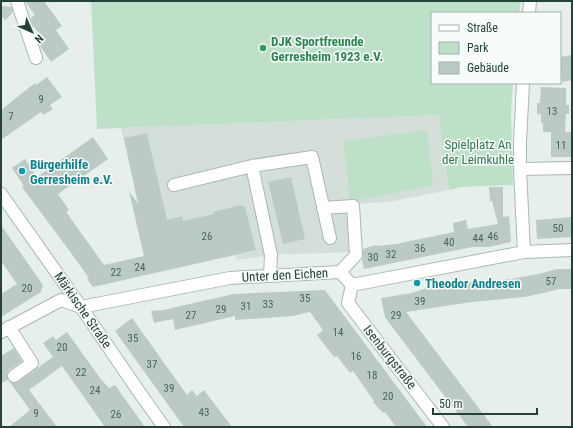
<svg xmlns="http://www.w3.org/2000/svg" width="573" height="428" viewBox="0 0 573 428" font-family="'Roboto Condensed',sans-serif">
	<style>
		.built { fill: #d4dfda }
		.green { fill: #bfe0c8 }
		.building { fill: #bbcac4 }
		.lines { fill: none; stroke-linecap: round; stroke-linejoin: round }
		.minor-tunnel { stroke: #bfccc8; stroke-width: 12; stroke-dasharray: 12 6; stroke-linecap: butt }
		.minor-casing { stroke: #a8b8b2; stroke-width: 14 }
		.minor { stroke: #fff; stroke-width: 12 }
		.leisure-dot { fill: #2e9e5b; stroke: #f7fbf9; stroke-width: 1.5 }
		.culture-dot { fill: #0f9aa8; stroke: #f7fbf9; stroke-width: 1.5 }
		.labels { text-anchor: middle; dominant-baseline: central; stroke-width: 3; stroke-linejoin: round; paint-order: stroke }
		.number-label { font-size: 11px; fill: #4a645c }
		.leisure-label { font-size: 13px; font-weight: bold; fill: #27864d; stroke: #f7fbf9; text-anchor: start }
		.park-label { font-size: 13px; fill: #2d7a4b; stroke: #f7fbf9 }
		.culture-label { font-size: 13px; font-weight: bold; fill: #0d838f; stroke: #f7fbf9; text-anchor: start }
		.street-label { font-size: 13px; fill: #24423a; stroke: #f7fbf9 }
	</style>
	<rect width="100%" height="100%" fill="#e6efeb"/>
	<path class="built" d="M439,115L449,190L388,202L357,204L351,252L271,255L237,260L236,255L155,273L121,128Z"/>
	<path class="green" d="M91,1H521L519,13H432V83H513L511,112L513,185L461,187L449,190L439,115L97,129Z
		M427,130L433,185L350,202L343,141Z"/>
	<path class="building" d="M25,1H44L62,26L56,30L69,49L51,62L40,46L39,43L43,39L32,24L31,18L35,15Z
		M572,55V80L562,82L560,57Z
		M47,77L62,97L50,105L53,109L43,115L41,112L1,140V110L35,83L36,85Z
		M541,87L566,88V105H569V114H566L565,132H572V157H551V132H543V123H541V114H537V103H540Z
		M147,133L167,220L182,216L183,221L214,214L213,212L241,205L242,207L245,206L256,250L93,287L87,279L89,278L71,253L22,187L24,186L12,168L25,159L37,177L93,137L108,159L58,194L69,210L66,212L104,265L144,256L129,191L138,204L124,138Z
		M291,177L305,239L283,244L268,182Z
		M489,187H503V217L509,216L511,242L489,247H472L364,269L362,260L363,255V249L376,245L377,246L396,244L454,232L453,223L466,220L468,229L498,224L492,201H490Z
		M572,217V237L537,239L536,220Z
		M1,225L43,285L41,292L1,317V294L17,284L1,261Z
		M557,269H572V289H560L525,297L472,302L406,312L493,427H468L387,320L385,317L381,298L412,293L427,288L469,282L512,279L543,273Z
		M325,290L427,427H396L385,412L383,413L373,402L374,401L353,371L350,373L337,356L334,357L317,335L323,330L310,312L293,316L235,320V316L175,330L173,319L154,323L151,311L163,310L234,294Z
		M132,318L187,395L192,390L197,396L204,390L232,427H184L115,331Z
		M67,332L100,378L109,388L115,385L145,427H105L62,366L29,390L57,427H9L30,410L9,381L14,383L18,382L53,357L43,343L53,336L56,340Z
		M14,348L22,361L9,370L7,373L8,380L1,383V356Z"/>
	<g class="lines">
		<path class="minor-tunnel" d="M1,16L7,10L8,3L7,1"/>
		<g class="minor-casing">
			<path id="minor" d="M17,1L36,58
				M529,13L530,1
				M523,83L520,142V169L524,252
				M520,169L572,168
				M174,185L252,166
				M1,194L81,307L137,389L164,427
				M323,208L353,206L356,255L340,272
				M270,276L271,255L252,166L312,157L330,238
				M352,285L348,303L443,427
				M9,327L32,363L14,376
				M1,332L61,300L81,307L230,278L340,272L352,285L524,252L572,250"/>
		</g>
		<use href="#minor" class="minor"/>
	</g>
	<circle class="leisure-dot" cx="263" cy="48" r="4"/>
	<g class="culture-dot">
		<circle cx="22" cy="171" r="4"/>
		<circle cx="417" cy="283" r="4"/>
	</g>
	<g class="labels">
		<g class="number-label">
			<text x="41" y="99">9</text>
			<text x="552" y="111">13</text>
			<text x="11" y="116">7</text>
			<text x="561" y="145">11</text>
			<text x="558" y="228">50</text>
			<text x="207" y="236">26</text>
			<text x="493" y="236">46</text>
			<text x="478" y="238">44</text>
			<text x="449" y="242">40</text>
			<text x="420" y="248">36</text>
			<text x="391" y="254">32</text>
			<text x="373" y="257">30</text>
			<text x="140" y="267">24</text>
			<text x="116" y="272">22</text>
			<text x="551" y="281">57</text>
			<text x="27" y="288">20</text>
			<text x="305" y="298">35</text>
			<text x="420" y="301">39</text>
			<text x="268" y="304">33</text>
			<text x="246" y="306">31</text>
			<text x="221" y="309">29</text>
			<text x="191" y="315">27</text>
			<text x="396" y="315">29</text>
			<text x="338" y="332">14</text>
			<text x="133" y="338">35</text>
			<text x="62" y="347">20</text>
			<text x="356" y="356">16</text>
			<text x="152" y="364">37</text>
			<text x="81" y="372">22</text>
			<text x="372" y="375">18</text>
			<text x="169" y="388">39</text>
			<text x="95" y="390">24</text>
			<text x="388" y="396">20</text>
			<text x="204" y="412">43</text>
			<text x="36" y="413">9</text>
			<text x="116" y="414">26</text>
		</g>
		<g class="leisure-label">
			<text x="271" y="41">DJK Sportfreunde<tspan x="271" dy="15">Gerresheim 1923 e.V.</tspan></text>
		</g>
		<g class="park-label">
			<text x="478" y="144">Spielplatz An<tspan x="478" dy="15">der Leimkuhle</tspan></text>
		</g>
		<g class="culture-label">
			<text x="30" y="164">Bürgerhilfe<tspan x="30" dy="15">Gerresheim e.V.</tspan></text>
			<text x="425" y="283">Theodor Andresen</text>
		</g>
		<g class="street-label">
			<text transform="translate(285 275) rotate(-3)">Unter den Eichen</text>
			<text transform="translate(83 310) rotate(55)">Märkische Straße</text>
			<text transform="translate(390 357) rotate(52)">Isenburgstraße</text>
		</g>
	</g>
	<rect width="573" height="428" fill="none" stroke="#24423a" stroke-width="4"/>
	<rect x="431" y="12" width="130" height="72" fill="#f7fbf9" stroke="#a3b1ad"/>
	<rect x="439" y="25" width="20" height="6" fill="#ffffff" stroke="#a3b1ad"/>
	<text x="467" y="32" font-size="12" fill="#24423a">Straße</text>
	<rect x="439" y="42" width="20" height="12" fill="#bfe0c8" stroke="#a3b1ad"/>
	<text x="467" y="52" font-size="12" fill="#24423a">Park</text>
	<rect x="439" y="62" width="20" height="12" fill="#bbcac4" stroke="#a3b1ad"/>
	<text x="467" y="72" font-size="12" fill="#24423a">Gebäude</text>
	<g transform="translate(32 32) rotate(135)" stroke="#f7fbf9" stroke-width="3" paint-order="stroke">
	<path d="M0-3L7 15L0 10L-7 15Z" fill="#24423a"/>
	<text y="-6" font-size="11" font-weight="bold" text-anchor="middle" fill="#24423a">N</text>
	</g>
	<path d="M433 408v6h104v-6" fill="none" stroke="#24423a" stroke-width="2"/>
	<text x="439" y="408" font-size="12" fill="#24423a" stroke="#f7fbf9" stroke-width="3" paint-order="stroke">50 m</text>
</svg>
